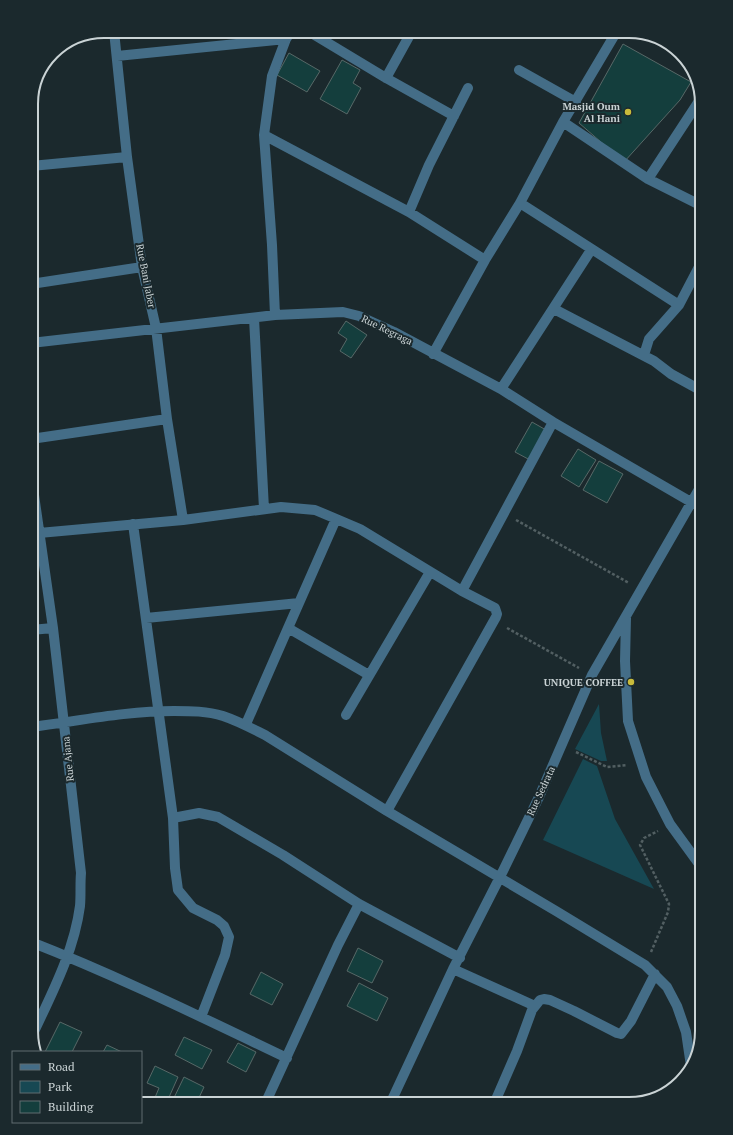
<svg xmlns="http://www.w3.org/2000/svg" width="733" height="1135" viewBox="0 0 733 1135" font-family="'PT Serif',serif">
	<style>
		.green { fill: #174853 }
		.building { fill: #143e3d; stroke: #576867 }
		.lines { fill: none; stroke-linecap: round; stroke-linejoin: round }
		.path { stroke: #525f62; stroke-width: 2.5; stroke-dasharray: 3 2; stroke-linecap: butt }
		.minor { stroke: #446d87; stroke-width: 10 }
		.poi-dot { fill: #c8bb3b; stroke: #1b292d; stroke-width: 1.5 }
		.labels { text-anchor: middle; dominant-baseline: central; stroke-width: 4; stroke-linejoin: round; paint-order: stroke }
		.poi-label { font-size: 10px; font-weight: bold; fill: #cad3d5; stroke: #1b292d; text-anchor: end }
		.street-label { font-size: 10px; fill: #cad3d5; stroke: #1b292d }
		.rim { fill: none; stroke: #cad3d5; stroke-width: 2 }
	</style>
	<rect width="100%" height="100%" fill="#1b292d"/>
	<path class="green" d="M599,704L601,733L607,761H601L575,749Z
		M583,759L597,766L615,819L654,889L543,840Z"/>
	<path class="building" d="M623,44L691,82L680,100L624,162L579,123Z
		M289,53L320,71L307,92L277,75Z
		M342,60L360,70L353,83L361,88L347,114L320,99Z
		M346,321L367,335L351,358L340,351L347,339L338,333Z
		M532,422L546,430L530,460L515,452Z
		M578,449L596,460L579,487L561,476Z
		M599,461L623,474L607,503L583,490Z
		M358,948L383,961L372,983L347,971Z
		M261,972L283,984L272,1005L250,994Z
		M359,983L388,998L377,1021L347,1006Z
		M60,1022L82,1032L72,1052H45Z
		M184,1037L212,1050L202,1069L175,1055Z
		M238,1043L256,1052L246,1072L227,1062Z
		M107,1045L122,1052H103Z
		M155,1066L178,1077L166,1104H162L154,1100L159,1088L147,1083Z
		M184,1077L204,1087L196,1104L187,1100L185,1104H171Z"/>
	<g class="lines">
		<path class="path" d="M516,520L629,583
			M507,628L579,668
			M576,752L607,767L627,765
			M651,952L668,912L669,904L640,845L644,838L658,831"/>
		<path class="minor" d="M114,31L127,157L142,267L156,328L167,419L183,520
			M308,31L386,78L454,116
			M665,42L672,45
			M117,56L286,39
			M519,70L576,102
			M386,78L412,31
			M563,122L648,179L702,206
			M264,135L409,212L485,260
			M31,166L127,157
			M648,179L701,98
			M520,203L679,305
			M409,212L429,165L468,88
			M31,284L142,267
			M554,309L654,361L671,374L702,391
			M275,315L272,245L264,135L272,76L286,39L291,31
			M254,318L264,509
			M31,343L275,315L343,312L359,316L394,332L501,389L553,422L691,502L702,507
			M433,354L485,260L520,203L563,122L617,31
			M644,355L649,339L679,305L702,261
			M501,389L591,250
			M31,439L167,419
			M31,474L53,628L81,873C80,884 81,895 80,906C74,952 51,995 32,1036
			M336,519L288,628L369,675
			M133,524L173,818L175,868L178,890L193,908L217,920L224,926L229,937L225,955L201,1017
			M39,533L183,520L281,507L315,510L360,529L462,591L495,608L497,614L496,617L387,811
			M462,591L553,422
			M146,618L299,603
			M626,618L625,661L628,721L646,777L670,824L702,868
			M31,630L53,628
			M346,715L430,572
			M246,724L288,628
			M31,727C79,721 126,711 174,711C191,711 207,711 223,716C238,721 251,728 265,735L387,811L556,911L645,965L667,987L677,1006L686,1032L691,1066
			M173,818L199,813L218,817L283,855L359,904L460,958
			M31,942C118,976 203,1018 287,1058
			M453,969L535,1006
			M265,1104L338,945L359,904
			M390,1104L453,969L500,877L539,797L592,675L702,484
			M494,1104L517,1051L532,1010L540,1000L544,999L550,1000L574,1011L617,1033L621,1034L631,1021L655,974"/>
	</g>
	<g class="poi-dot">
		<circle cx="628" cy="112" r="4"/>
		<circle cx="631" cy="682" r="4"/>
	</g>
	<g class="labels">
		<g class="poi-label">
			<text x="620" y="106">Masjid Oum<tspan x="620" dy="12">Al Hani</tspan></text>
			<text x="623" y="682">UNIQUE COFFEE</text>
		</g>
		<g class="street-label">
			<text transform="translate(146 276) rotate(79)">Rue Bani Jaber</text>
			<text transform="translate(387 330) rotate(26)">Rue Regraga</text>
			<text transform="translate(68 759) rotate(-96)">Rue Ajana</text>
			<text transform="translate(541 791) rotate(-65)">Rue Sedrata</text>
		</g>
	</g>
	<path d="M0 0H733V1135H0ZM104 38H629A66 66 0 0 1 695 104V1031A66 66 0 0 1 629 1097H104A66 66 0 0 1 38 1031V104A66 66 0 0 1 104 38Z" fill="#1b292d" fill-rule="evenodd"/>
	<path class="rim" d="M104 38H629A66 66 0 0 1 695 104V1031A66 66 0 0 1 629 1097H104A66 66 0 0 1 38 1031V104A66 66 0 0 1 104 38Z"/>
	<rect x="12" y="1051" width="130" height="72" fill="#1b292d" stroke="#616d70"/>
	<rect x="20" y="1064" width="20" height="6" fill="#446d87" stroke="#616d70"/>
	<text x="48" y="1071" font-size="12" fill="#cad3d5">Road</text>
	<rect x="20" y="1081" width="20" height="12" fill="#174853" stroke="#616d70"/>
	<text x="48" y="1091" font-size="12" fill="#cad3d5">Park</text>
	<rect x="20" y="1101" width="20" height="12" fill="#143e3d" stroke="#616d70"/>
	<text x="48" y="1111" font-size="12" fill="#cad3d5">Building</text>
</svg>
